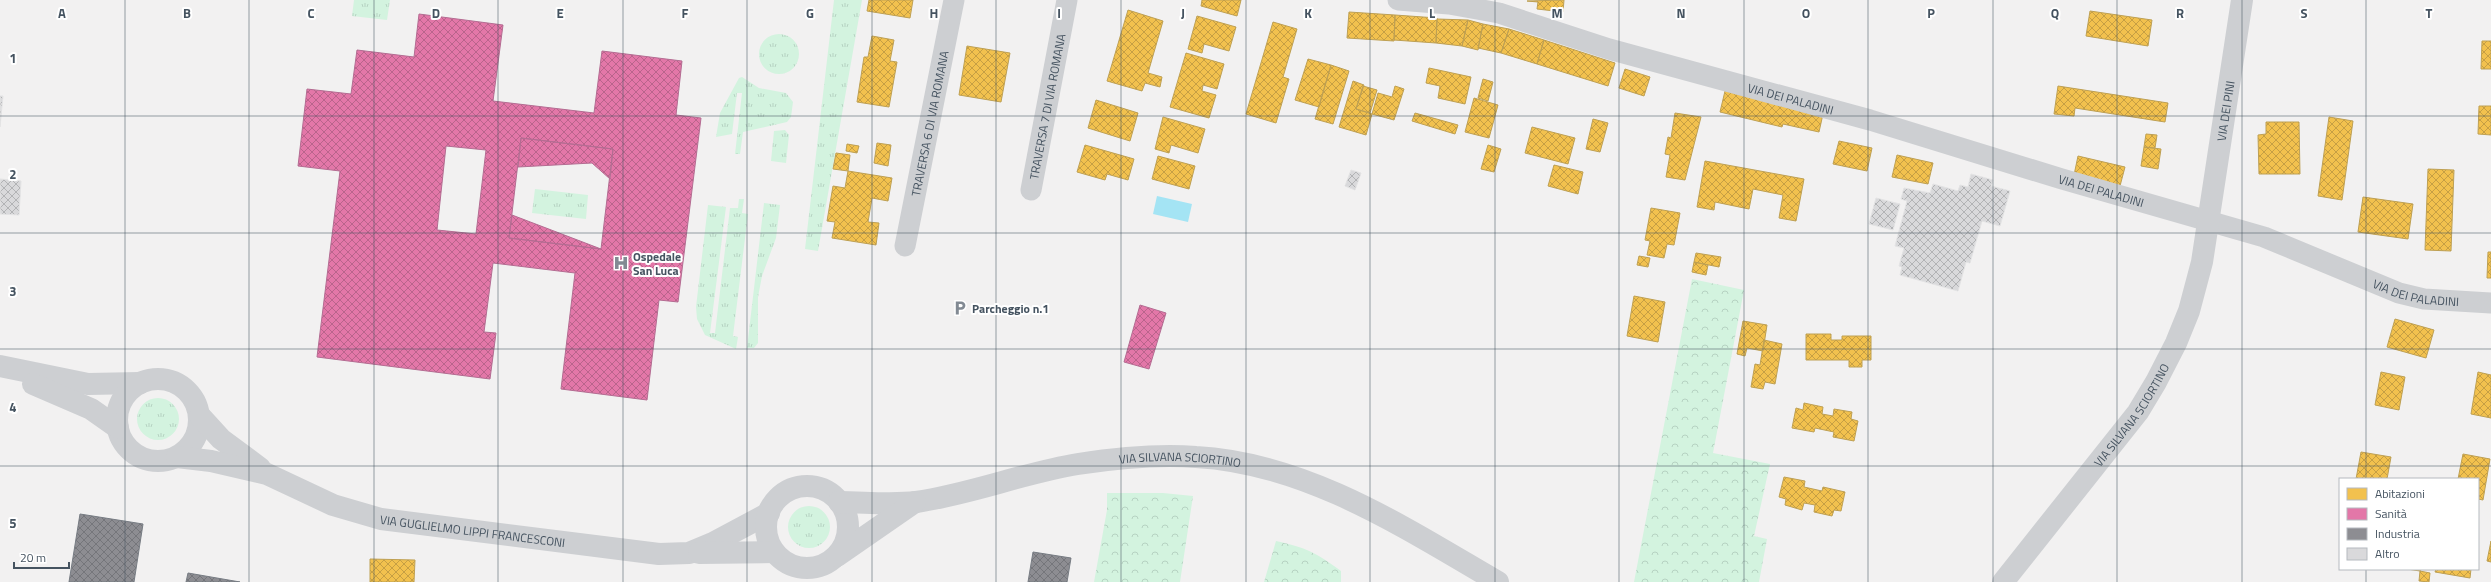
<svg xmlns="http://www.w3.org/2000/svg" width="2491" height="582" viewBox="0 0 2491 582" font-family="'Titillium Web',sans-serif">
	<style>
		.grass { fill: url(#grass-tufts) }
		.forest { fill: url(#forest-crowns) }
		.water { fill: #a4e4f4 }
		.homes { fill: url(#homes-cross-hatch); stroke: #bea053 }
		.health { fill: url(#health-cross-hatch); stroke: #b46c92; fill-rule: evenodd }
		.industry { fill: url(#industry-cross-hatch); stroke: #777c83 }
		.building { fill: url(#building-cross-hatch); stroke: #e3e3e4 }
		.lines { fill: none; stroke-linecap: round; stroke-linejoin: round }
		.minor { stroke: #cdcfd2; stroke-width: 21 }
		.tertiary { stroke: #cdcfd2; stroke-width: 22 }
		.grid { fill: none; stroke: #455360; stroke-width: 1; stroke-opacity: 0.55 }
		.labels { text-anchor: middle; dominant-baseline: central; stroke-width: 4; stroke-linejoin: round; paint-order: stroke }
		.street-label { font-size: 12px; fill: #455360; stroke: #fff }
		.poi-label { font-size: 12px; font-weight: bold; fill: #455360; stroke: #fff; text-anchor: start }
		.grid-label { font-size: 13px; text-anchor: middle; font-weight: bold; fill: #455360; stroke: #fff; stroke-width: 4; stroke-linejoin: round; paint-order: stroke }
	</style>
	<defs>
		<pattern id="grass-tufts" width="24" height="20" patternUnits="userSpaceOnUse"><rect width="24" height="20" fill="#d3f3df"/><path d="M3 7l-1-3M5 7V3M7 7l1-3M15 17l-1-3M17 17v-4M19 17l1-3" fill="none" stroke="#b6d2c2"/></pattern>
		<pattern id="forest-crowns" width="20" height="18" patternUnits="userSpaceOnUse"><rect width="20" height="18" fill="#d3f3df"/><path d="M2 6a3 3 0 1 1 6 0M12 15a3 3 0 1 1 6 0" fill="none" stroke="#b6d2c2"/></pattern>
		<pattern id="homes-cross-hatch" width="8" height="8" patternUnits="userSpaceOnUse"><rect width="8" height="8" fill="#f2c14e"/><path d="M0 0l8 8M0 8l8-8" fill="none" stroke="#c69f44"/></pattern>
		<pattern id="health-cross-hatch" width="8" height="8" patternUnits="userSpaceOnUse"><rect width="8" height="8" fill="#e377a8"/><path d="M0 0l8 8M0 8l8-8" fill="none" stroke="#ba648c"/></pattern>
		<pattern id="industry-cross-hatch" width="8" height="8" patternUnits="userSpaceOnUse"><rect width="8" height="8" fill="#8d8d92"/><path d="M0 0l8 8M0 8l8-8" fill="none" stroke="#75767b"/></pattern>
		<pattern id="building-cross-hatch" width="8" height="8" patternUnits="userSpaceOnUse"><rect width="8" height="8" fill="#d9d9db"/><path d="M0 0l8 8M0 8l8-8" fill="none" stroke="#b2b3b5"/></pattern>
	</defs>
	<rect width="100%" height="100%" fill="#f2f1f1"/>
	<path class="grass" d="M354,0H390L387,20L352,16Z
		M834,0H862L818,251L805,249Z
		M759 54a20 20 0 1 1 40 0a20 20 0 1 1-40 0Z
		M742,77L759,88L786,93L793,102L791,117L787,122L743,132L740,154H735L742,93H737L732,134L716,137L720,113L739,78Z
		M785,130L789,135L786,163L771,161L774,131Z
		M535,189L588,195L586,219L532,213Z
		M739,199H744L742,213L748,214L733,336L738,337L736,349L705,335L697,319L696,307L708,205L726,207L710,333H715L730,208H738Z
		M764,203L780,205L776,238L762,276L758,297V343L754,348H747Z
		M137 419a21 21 0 1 1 42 0a21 21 0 1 1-42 0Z
		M788 527a21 21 0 1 1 42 0a21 21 0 1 1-42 0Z"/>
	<path class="forest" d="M1692,279L1744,290L1713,453L1770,464L1754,536L1767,539L1759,582H1634Z
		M1107,493H1163L1193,496L1180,582H1094L1107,510Z
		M1276,541C1307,548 1315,552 1341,571V582H1264Z"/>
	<path class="water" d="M1157,196L1192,204L1188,222L1153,214Z"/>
	<path class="homes" d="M869,0H913L910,18L867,11Z
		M1202,0H1241L1237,16L1201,6Z
		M1564,0L1563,12L1537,9L1538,2L1527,1Z
		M1128,10L1163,21L1148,73L1162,77L1160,87L1145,83L1142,91L1107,81Z
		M2090,11L2152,20L2148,46L2086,36Z
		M1349,12L1395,15L1394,41L1347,38Z
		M1395,15L1437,18L1436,43L1394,40Z
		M1197,16L1236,27L1229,51L1204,44L1202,53L1188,49Z
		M1437,19L1468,20L1462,46L1436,43Z
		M1468,20L1483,24L1478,50L1462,46Z
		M1273,22L1297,29L1283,77L1289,79L1276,123L1246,114Z
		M1483,24L1509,29L1501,53L1478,48Z
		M1509,29L1544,40L1537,64L1501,53Z
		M872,36L894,40L890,61L897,62L889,107L857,102L864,57H868Z
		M1544,40L1615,63L1608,86L1537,64Z
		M2482,41H2491V69H2481Z
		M967,46L1010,53L1001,102L959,95Z
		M1186,53L1224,64L1217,89L1203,85L1202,91L1216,95L1209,118L1170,107Z
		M1308,59L1331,65L1319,107L1295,100Z
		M1331,65L1349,71L1333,124L1315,119Z
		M1429,68L1471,77L1465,104L1438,98L1440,86L1426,83Z
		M1625,69L1650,77L1644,96L1619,88Z
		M1483,79L1493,82L1488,101L1478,98Z
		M1353,81L1364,85L1356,109L1372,114L1366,135L1339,127Z
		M1363,86L1377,90L1370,113L1356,109Z
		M1395,86L1404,89L1394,120L1372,114L1378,93L1392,97Z
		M2058,86L2168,103L2165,122L2075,108L2074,116L2054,114Z
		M1725,91L1823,114L1819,132L1783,124L1782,127L1720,112Z
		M1474,98L1498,105L1489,138L1465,132Z
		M1096,100L1138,113L1130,141L1088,128Z
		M2479,106H2491V135L2478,134Z
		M1415,113L1458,125L1455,134L1412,121Z
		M1675,113L1701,117L1685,180L1666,177L1670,155L1665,154L1668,137L1671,138Z
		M1163,117L1205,129L1198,153L1171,145L1169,153L1155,149Z
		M2329,117L2353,121L2342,200L2318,196Z
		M1593,119L1608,123L1600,152L1586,149Z
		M2266,122H2299L2300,174H2259L2258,135L2266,134Z
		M1532,127L1575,138L1568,164L1525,153Z
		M2146,134L2157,135L2155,148L2144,147Z
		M1839,141L1872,148L1867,171L1833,164Z
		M877,143L891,145L888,166L874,163Z
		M847,144L859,146L857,153L846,151Z
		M1085,145L1134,159L1128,180L1107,174L1105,180L1077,172Z
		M1488,145L1501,149L1494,172L1481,169Z
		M2144,147L2161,149L2158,169L2141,166Z
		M836,153L850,155L848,171L833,169Z
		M1897,155L1933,163L1928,184L1892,177Z
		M1158,156L1195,166L1189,189L1152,179Z
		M2078,156L2125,167L2120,186L2074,175Z
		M1705,161L1804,179L1796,221L1779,218L1783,195L1753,189L1749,209L1715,202L1714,210L1697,207Z
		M1554,165L1583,172L1578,194L1548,186Z
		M2428,169L2454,170L2451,251L2425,250Z
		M848,171L892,178L888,201L872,198L868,222L879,223L876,245L832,238L835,222L827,221L833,186L845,188Z
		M2363,197L2413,204L2408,239L2358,232Z
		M1651,208L1680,213L1674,245L1667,244L1664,258L1647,255L1650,241L1645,240Z
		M2488,252H2491V278H2487Z
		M1696,253L1721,257L1719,267L1694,262Z
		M1639,256L1650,258L1648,267L1637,265Z
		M1694,262L1708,265L1706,275L1692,272Z
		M1634,296L1665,302L1658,342L1627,336Z
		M2395,319L2434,330L2426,358L2387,347Z
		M1743,321L1767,325L1763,351L1747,348L1745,356L1737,354Z
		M1806,334H1831V340H1842V336H1871V360H1862V367H1849V360H1806Z
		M1764,340L1782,344L1775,384L1765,382L1763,389L1751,387L1755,364L1760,365Z
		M2381,372L2405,377L2399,410L2375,405Z
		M2478,372L2491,375V418L2471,414Z
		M1804,403L1823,407L1822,414L1833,416L1834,409L1852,412L1851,419L1858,421L1854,441L1833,437L1834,432L1815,428L1814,432L1792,428L1796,408L1803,410Z
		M2361,452L2391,457L2387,479H2356Z
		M2463,454L2490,459L2483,500L2478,499V479H2458Z
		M1784,477L1805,481L1804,487L1822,491L1823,487L1845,492L1841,511L1834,510L1832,516L1814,512L1815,505L1804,503L1802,510L1785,505L1786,499L1779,497Z
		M2491,541V562L2487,561Z
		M370,559L415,560L414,582H370Z
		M2407,569H2421L2420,571Z
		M2436,569H2471L2470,578L2435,572Z
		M2420,571L2430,573L2429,582L2419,581Z"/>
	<path class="health" d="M419,14L503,25L493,101L594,113L602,51L682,61L676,115L701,118L678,302L659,300L647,400L561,389L575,273L493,263L484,332L496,333L490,379L317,357L340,171L298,166L307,89L351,94L357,50L414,57ZM521,138L613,149L601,249L509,238ZM446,146L486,150L476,234L437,230Z
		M521,138L613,149L610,179L592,163L518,167Z
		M512,215L601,249L509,238Z
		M1140,305L1166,313L1149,369L1124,362Z"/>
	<path class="industry" d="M80,514L143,524L134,582H69Z
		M1033,552L1071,558L1067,582H1028Z
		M188,573L240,582H186Z"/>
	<path class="building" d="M0,96H3L0,127Z
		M1351,170L1361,173L1355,190L1345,186Z
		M1971,174L1993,180L1991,186L2010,191L2000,226L1982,221L1970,263L1966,262L1958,291L1900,275L1902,267L1899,266L1904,248L1895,246L1907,201L1901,199L1904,188L1930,193L1933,184L1958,191L1960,185L1968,187Z
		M0,179L21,181L19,215L0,214Z
		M1876,198L1900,204L1893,230L1869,224Z"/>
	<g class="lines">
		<g class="minor">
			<path id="s1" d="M1398,0L1449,4L1499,13L1609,49L1870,120L2062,179L2264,237L2399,293L2424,299L2491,303"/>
			<path id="s2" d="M1031,190L1067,0"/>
			<path id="s3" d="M905,246L954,0"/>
		</g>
		<g class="tertiary">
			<path d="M0,366L88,384L140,383"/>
			<circle cx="158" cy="420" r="41"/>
			<path d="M33,384L91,409L118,428"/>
			<path d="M200,416L221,439L260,468"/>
			<path id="s4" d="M177,457L211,461L267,474L333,505L381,519L659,554L689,553L713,543L769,513"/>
			<circle cx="807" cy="527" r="41"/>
			<path id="s5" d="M839,502C864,502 891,505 916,502C971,494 1023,473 1078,464C1117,458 1157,454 1196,457C1307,463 1405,528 1498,582"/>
			<path d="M699,553L774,552"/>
			<path d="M837,556L915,502"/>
			<path id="s6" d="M2003,582L2138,412L2156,382L2176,343L2189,311L2202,262L2242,0"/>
		</g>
	</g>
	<path class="grid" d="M125,0V582M249,0V582M374,0V582M498,0V582M623,0V582M747,0V582M872,0V582M996,0V582M1121,0V582M1246,0V582M1370,0V582M1495,0V582M1619,0V582M1744,0V582M1868,0V582M1993,0V582M2117,0V582M2242,0V582M2366,0V479M0,116H2491M0,233H2491M0,349H2491M0,466H2491M2366,569V582"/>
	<defs>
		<g id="hospital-bare" transform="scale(1.2)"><path d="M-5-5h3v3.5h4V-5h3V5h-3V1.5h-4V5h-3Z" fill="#828a93" stroke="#fff" stroke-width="2.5" paint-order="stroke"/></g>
		<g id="parking-bare" transform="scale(1.2)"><path d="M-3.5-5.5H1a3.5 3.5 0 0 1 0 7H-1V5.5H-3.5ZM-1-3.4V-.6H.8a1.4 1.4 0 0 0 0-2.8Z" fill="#828a93" stroke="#fff" stroke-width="2.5" paint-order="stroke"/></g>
	</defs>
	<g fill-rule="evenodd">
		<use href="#hospital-bare" x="621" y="263"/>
		<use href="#parking-bare" x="960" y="308"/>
	</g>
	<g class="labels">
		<g class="street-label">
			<text stroke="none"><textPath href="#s1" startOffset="406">VIA DEI PALADINI</textPath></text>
			<text stroke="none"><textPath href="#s2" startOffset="85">TRAVERSA 7 DI VIA ROMANA</textPath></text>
			<text stroke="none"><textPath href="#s6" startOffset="534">VIA DEI PINI</textPath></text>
			<text stroke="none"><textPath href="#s3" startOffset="125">TRAVERSA 6 DI VIA ROMANA</textPath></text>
			<text stroke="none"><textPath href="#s1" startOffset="730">VIA DEI PALADINI</textPath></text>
			<text stroke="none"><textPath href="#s1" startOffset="1062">VIA DEI PALADINI</textPath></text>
			<text stroke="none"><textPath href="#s6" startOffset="211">VIA SILVANA SCIORTINO</textPath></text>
			<text stroke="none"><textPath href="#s5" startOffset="346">VIA SILVANA SCIORTINO</textPath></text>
			<text stroke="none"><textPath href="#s4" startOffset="307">VIA GUGLIELMO LIPPI FRANCESCONI</textPath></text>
		</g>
		<g class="poi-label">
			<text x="633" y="256">Ospedale<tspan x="633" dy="14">San Luca</tspan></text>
			<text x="972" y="308">Parcheggio n.1</text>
		</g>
	</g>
	<g class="grid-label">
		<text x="62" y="18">A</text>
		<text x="187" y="18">B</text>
		<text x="311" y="18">C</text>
		<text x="436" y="18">D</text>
		<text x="560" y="18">E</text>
		<text x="685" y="18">F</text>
		<text x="810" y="18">G</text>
		<text x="934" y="18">H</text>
		<text x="1059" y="18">I</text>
		<text x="1183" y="18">J</text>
		<text x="1308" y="18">K</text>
		<text x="1432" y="18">L</text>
		<text x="1557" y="18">M</text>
		<text x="1681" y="18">N</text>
		<text x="1806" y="18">O</text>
		<text x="1931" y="18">P</text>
		<text x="2055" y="18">Q</text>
		<text x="2180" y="18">R</text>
		<text x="2304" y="18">S</text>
		<text x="2429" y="18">T</text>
		<text x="13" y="63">1</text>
		<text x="13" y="179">2</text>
		<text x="13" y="296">3</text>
		<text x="13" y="412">4</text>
		<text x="13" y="528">5</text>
	</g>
	<rect x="2339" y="478" width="140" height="92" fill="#ffffff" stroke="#b5babf"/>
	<rect x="2347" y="488" width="20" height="12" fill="#f2c14e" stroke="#b5babf"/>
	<text x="2375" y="498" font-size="12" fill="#455360">Abitazioni</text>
	<rect x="2347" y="508" width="20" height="12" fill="#e377a8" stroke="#b5babf"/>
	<text x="2375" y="518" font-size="12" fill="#455360">Sanità</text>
	<rect x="2347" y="528" width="20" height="12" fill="#8d8d92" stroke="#b5babf"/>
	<text x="2375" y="538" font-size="12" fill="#455360">Industria</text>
	<rect x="2347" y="548" width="20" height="12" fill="#d9d9db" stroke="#b5babf"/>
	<text x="2375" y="558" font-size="12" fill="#455360">Altro</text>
	<path d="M14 562v6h55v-6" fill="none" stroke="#455360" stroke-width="2"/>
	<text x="20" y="562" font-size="12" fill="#455360" stroke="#ffffff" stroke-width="3" paint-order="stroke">20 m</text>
</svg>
